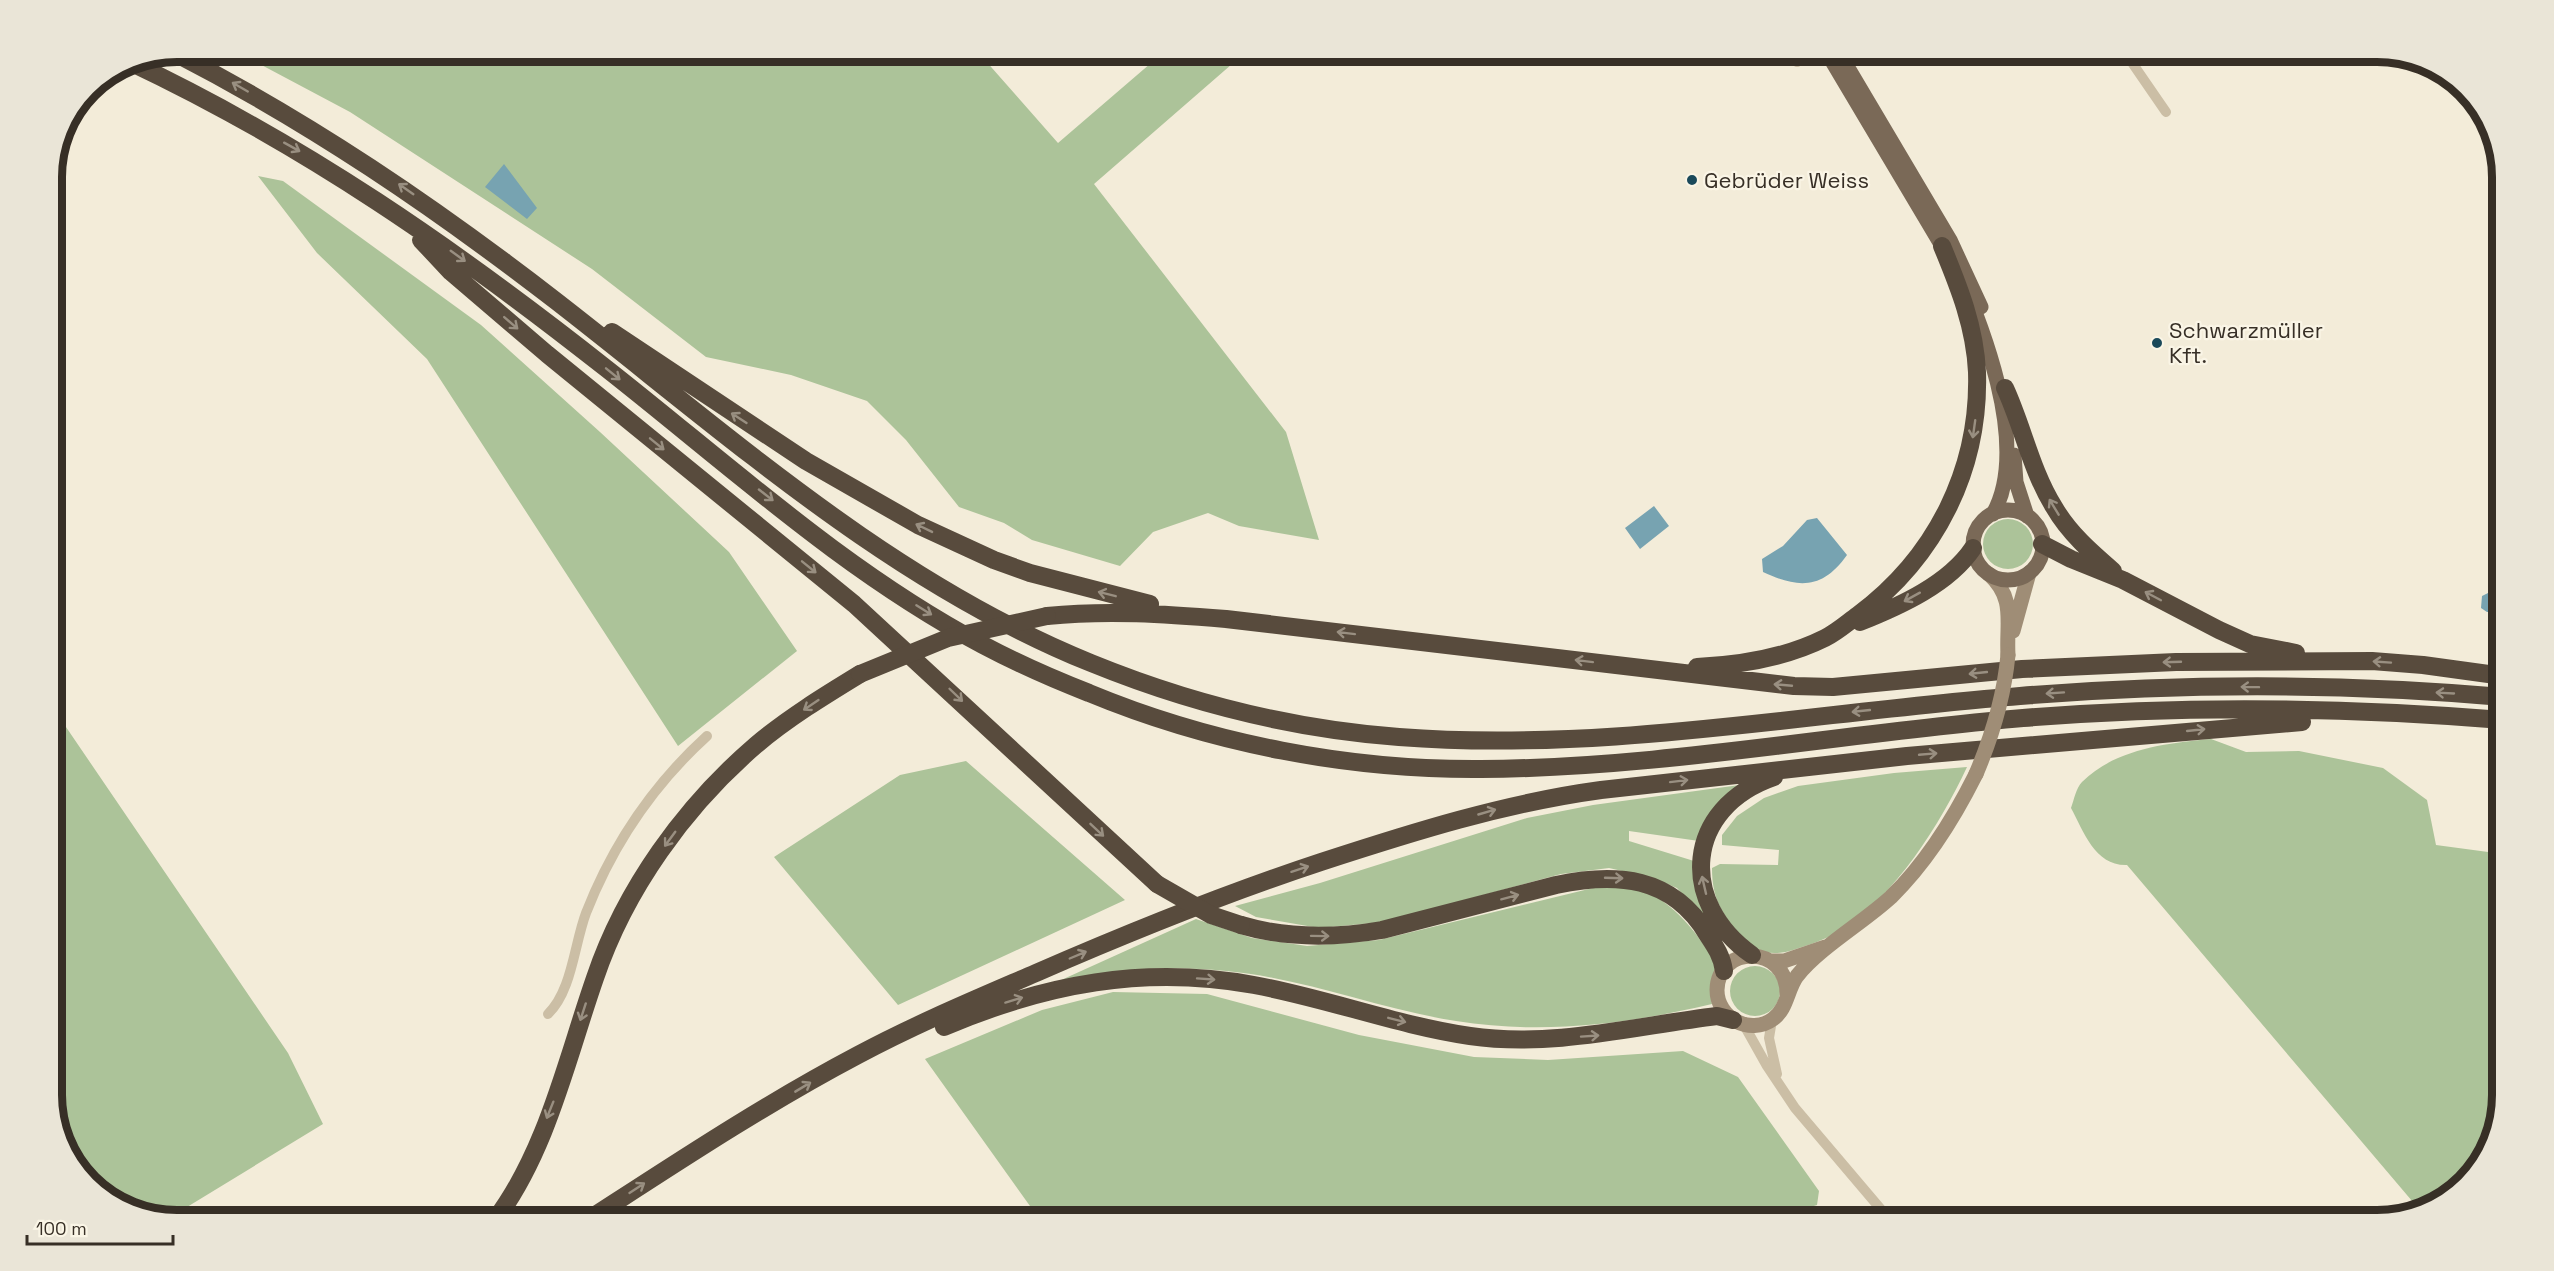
<svg xmlns="http://www.w3.org/2000/svg" width="2554" height="1271" viewBox="0 0 2554 1271" font-family="'Space Grotesk',sans-serif">
	<style>
		.green { fill: #acc399 }
		.water { fill: #77a3b1 }
		.lines { fill: none; stroke-linecap: round; stroke-linejoin: round }
		.street { stroke: #cbbea5; stroke-width: 10 }
		.secondary { stroke: #9f8d76; stroke-width: 15 }
		.primary { stroke: #7a6957; stroke-width: 15 }
		.highway { stroke: #584b3d; stroke-width: 18 }
		.secondary-bridge { stroke: #9f8d76; stroke-width: 15 }
		.highway-bridge { stroke: #584b3d; stroke-width: 18 }
		.oneway { stroke: #998f81 }
		.poi-dot { fill: #1a495a; stroke: #faf5e6; stroke-width: 2 }
		.labels { text-anchor: middle; dominant-baseline: central; stroke-width: 4.5; stroke-linejoin: round; paint-order: stroke }
		.poi-label { font-size: 22px; fill: #372f26; stroke: #faf5e6; text-anchor: start }
		.rim { fill: none; stroke: #372f26; stroke-width: 8 }
	</style>
	<rect width="100%" height="100%" fill="#f3ecd9"/>
	<path class="green" d="M235,51H977L1058,143L1165,51H1247L1094,184L1286,432L1319,540L1239,526L1208,513L1153,532L1120,566L1032,540L1004,523L959,507L906,440L867,401L791,375L706,357L592,269L350,112Z
		M258,176L283,181L481,325L600,432L729,552L797,651L678,746L427,359L317,253Z
		M1983 544a25 25 0 1 1 50 0a25 25 0 1 1-50 0Z
		M51,705L288,1053L323,1124L169,1218L121,1207L72,1165L51,1103Z
		M2211,739L2246,752L2299,751L2383,768L2427,800L2436,845L2503,854V1095L2490,1150L2447,1199L2418,1208L2127,865C2095,866 2084,832 2071,808C2074,800 2076,788 2082,782C2115,749 2167,743 2211,739Z
		M966,761L1125,900L898,1005L774,857L900,775Z
		M1967,767C1941,823 1894,898 1840,931C1826,939 1809,945 1793,950C1775,956 1753,954 1740,937C1722,912 1712,900 1712,868L1720,864L1778,865L1779,850L1722,845V835L1737,816L1764,798L1798,786L1894,773Z
		M1747,784L1699,841L1629,831V841L1694,861L1717,934L1677,888L1653,878L1609,868L1561,874L1384,922L1319,928L1256,917L1235,906L1320,883L1527,818L1593,805Z
		M1597,887C1610,888 1627,886 1639,889C1673,900 1701,937 1717,966L1710,991L1712,1004C1627,1024 1543,1035 1456,1021C1378,1009 1304,978 1226,971C1167,965 1117,969 1059,981L1196,919L1252,938L1307,946L1379,940Z
		M1730 991a25 25 0 1 1 50 0a25 25 0 1 1-50 0Z
		M1113,992L1207,994L1359,1035L1474,1057L1548,1060L1683,1051L1738,1077L1819,1191L1817,1205L1770,1220H1040L925,1059L1042,1010Z"/>
	<path class="water" d="M504,164L537,208L527,219L485,187Z
		M1654,506L1669,526L1640,549L1625,528Z
		M1817,518L1847,555C1823,589 1799,589 1763,572L1762,559L1783,546L1807,520Z
		M2488,593L2503,597V612H2487L2481,608L2482,596Z"/>
	<g class="lines">
		<path class="street" d="M1785,51L1797,62
			M2124,51L2166,112
			M548,1014C572,991 574,945 586,913C613,844 652,786 707,736
			M1772,1020L1769,1038L1777,1074
			M1744,1025L1767,1066L1795,1108L1890,1220"/>
		<path class="secondary" d="M1989,574C2016,599 2006,622 2008,655
			M2013,631L2029,573
			M1771,961H1784L1825,947
			M1787,995C1788,944 1718,944 1717,990C1717,1018 1750,1036 1773,1019C1787,1009 1787,990 1797,976C1819,948 1864,922 1891,897C1927,862 1954,818 1976,774"/>
		<path class="primary" d="M1826,51L1948,256
			M1838,51L1950,240L1981,307
			M1970,299C1993,357 2026,455 1993,514
			M2014,455L2016,482L2027,516
			M1973 545a35 35 0 1 1 70 0a35 35 0 1 1-70 0Z"/>
		<path class="highway" d="M173,52C311,123 433,206 556,301C725,432 890,582 1091,663C1189,703 1293,729 1399,737C1606,753 1814,712 2020,696C2180,683 2343,683 2503,697
			M128,61C304,144 455,249 607,369C728,464 845,572 983,645C1017,663 1053,679 1089,693C1212,744 1349,770 1481,769C1663,768 1843,733 2023,718C2182,705 2344,707 2503,720
			M421,240L451,272L547,354L854,604L1157,884
			M612,332L806,461L918,525L994,560L1030,573L1150,604
			M2005,388C2023,427 2031,470 2054,507C2069,533 2091,552 2113,571
			M2042,544L2071,559L2123,580L2219,630L2250,644L2296,653
			M1047,616C1108,610 1165,614 1226,619L1794,686L1833,687L2022,669L2176,662L2372,661L2423,665L2503,676
			M1860,622C1900,606 1949,584 1973,548
			M1697,667C1742,665 1785,658 1825,638C1837,632 1847,623 1858,615C1936,557 1980,469 1977,372C1975,327 1959,287 1942,246
			M1241,925C1288,939 1335,938 1382,930L1556,885C1616,872 1672,876 1707,934C1715,946 1722,956 1724,971
			M1752,955C1678,903 1684,808 1774,777
			M944,1027C1045,984 1144,965 1254,985C1326,998 1396,1025 1470,1036C1553,1048 1635,1026 1717,1016L1733,1020
			M495,1220C547,1151 567,1058 595,978C625,889 685,806 756,745C788,718 824,696 860,674
			M588,1220C676,1163 765,1104 858,1055C916,1024 976,999 1036,973C1130,932 1224,894 1321,862C1413,832 1505,803 1601,790L1907,756L2302,722"/>
		<path class="secondary-bridge" d="M1976,774C1993,734 2004,697 2008,655"/>
		<path class="highway-bridge" d="M860,674L948,638L1047,616
			M1157,884L1211,915L1241,925"/>
	</g>
	<defs><path id="oneway-shaft" d="M-6 0H5M1.5-3L5.5 0L1.5 3" fill="none" stroke-width="1.6" stroke-linecap="round" stroke-linejoin="round" transform="scale(1.5)"/></defs>
	<g class="oneway">
		<use href="#oneway-shaft" transform="translate(240 87) rotate(-150)"/>
		<use href="#oneway-shaft" transform="translate(292 147) rotate(29)"/>
		<use href="#oneway-shaft" transform="translate(406 189) rotate(-145)"/>
		<use href="#oneway-shaft" transform="translate(458 256) rotate(36)"/>
		<use href="#oneway-shaft" transform="translate(511 323) rotate(41)"/>
		<use href="#oneway-shaft" transform="translate(613 374) rotate(39)"/>
		<use href="#oneway-shaft" transform="translate(739 418) rotate(-147)"/>
		<use href="#oneway-shaft" transform="translate(1974 429) rotate(98)"/>
		<use href="#oneway-shaft" transform="translate(657 444) rotate(39)"/>
		<use href="#oneway-shaft" transform="translate(766 495) rotate(38)"/>
		<use href="#oneway-shaft" transform="translate(2054 507) rotate(-121)"/>
		<use href="#oneway-shaft" transform="translate(924 528) rotate(-154)"/>
		<use href="#oneway-shaft" transform="translate(809 567) rotate(39)"/>
		<use href="#oneway-shaft" transform="translate(1107 594) rotate(-166)"/>
		<use href="#oneway-shaft" transform="translate(2153 596) rotate(-152)"/>
		<use href="#oneway-shaft" transform="translate(1912 597) rotate(151)"/>
		<use href="#oneway-shaft" transform="translate(924 610) rotate(32)"/>
		<use href="#oneway-shaft" transform="translate(1346 633) rotate(-173)"/>
		<use href="#oneway-shaft" transform="translate(1584 661) rotate(-173)"/>
		<use href="#oneway-shaft" transform="translate(2172 662) rotate(178)"/>
		<use href="#oneway-shaft" transform="translate(2382 662) rotate(-176)"/>
		<use href="#oneway-shaft" transform="translate(1978 673) rotate(174)"/>
		<use href="#oneway-shaft" transform="translate(1783 685) rotate(-175)"/>
		<use href="#oneway-shaft" transform="translate(2250 687) rotate(-179)"/>
		<use href="#oneway-shaft" transform="translate(2055 693) rotate(176)"/>
		<use href="#oneway-shaft" transform="translate(2445 693) rotate(-177)"/>
		<use href="#oneway-shaft" transform="translate(956 695) rotate(44)"/>
		<use href="#oneway-shaft" transform="translate(811 705) rotate(146)"/>
		<use href="#oneway-shaft" transform="translate(1861 711) rotate(174)"/>
		<use href="#oneway-shaft" transform="translate(2196 730) rotate(-6)"/>
		<use href="#oneway-shaft" transform="translate(1928 754) rotate(-5)"/>
		<use href="#oneway-shaft" transform="translate(1679 781) rotate(-7)"/>
		<use href="#oneway-shaft" transform="translate(1487 812) rotate(-16)"/>
		<use href="#oneway-shaft" transform="translate(1097 830) rotate(43)"/>
		<use href="#oneway-shaft" transform="translate(670 839) rotate(126)"/>
		<use href="#oneway-shaft" transform="translate(1300 869) rotate(-18)"/>
		<use href="#oneway-shaft" transform="translate(1614 878) rotate(2)"/>
		<use href="#oneway-shaft" transform="translate(1704 885) rotate(-103)"/>
		<use href="#oneway-shaft" transform="translate(1510 897) rotate(-15)"/>
		<use href="#oneway-shaft" transform="translate(1320 936) rotate(1)"/>
		<use href="#oneway-shaft" transform="translate(1078 955) rotate(-23)"/>
		<use href="#oneway-shaft" transform="translate(1206 979) rotate(4)"/>
		<use href="#oneway-shaft" transform="translate(1014 1000) rotate(-17)"/>
		<use href="#oneway-shaft" transform="translate(583 1012) rotate(108)"/>
		<use href="#oneway-shaft" transform="translate(1397 1020) rotate(14)"/>
		<use href="#oneway-shaft" transform="translate(1590 1036) rotate(-4)"/>
		<use href="#oneway-shaft" transform="translate(803 1087) rotate(-31)"/>
		<use href="#oneway-shaft" transform="translate(550 1110) rotate(112)"/>
		<use href="#oneway-shaft" transform="translate(637 1188) rotate(-33)"/>
	</g>
	<g class="poi-dot">
		<circle cx="1692" cy="180" r="6"/>
		<circle cx="2157" cy="343" r="6"/>
	</g>
	<g class="labels">
		<g class="poi-label">
			<text x="1704" y="180">Gebrüder Weiss</text>
			<text x="2169" y="330">Schwarzmüller<tspan x="2169" dy="25">Kft.</tspan></text>
		</g>
	</g>
	<path d="M0 0H2554V1271H0ZM177 62H2377A115 115 0 0 1 2492 177V1095A115 115 0 0 1 2377 1210H177A115 115 0 0 1 62 1095V177A115 115 0 0 1 177 62Z" fill="#eae5d7" fill-rule="evenodd"/>
	<path class="rim" d="M177 62H2377A115 115 0 0 1 2492 177V1095A115 115 0 0 1 2377 1210H177A115 115 0 0 1 62 1095V177A115 115 0 0 1 177 62Z"/>
	<path d="M27 1235v9h146v-9" fill="none" stroke="#372f26" stroke-width="3"/>
	<text x="36" y="1235" font-size="18" fill="#372f26" stroke="#faf5e6" stroke-width="4.5" paint-order="stroke">100 m</text>
</svg>
